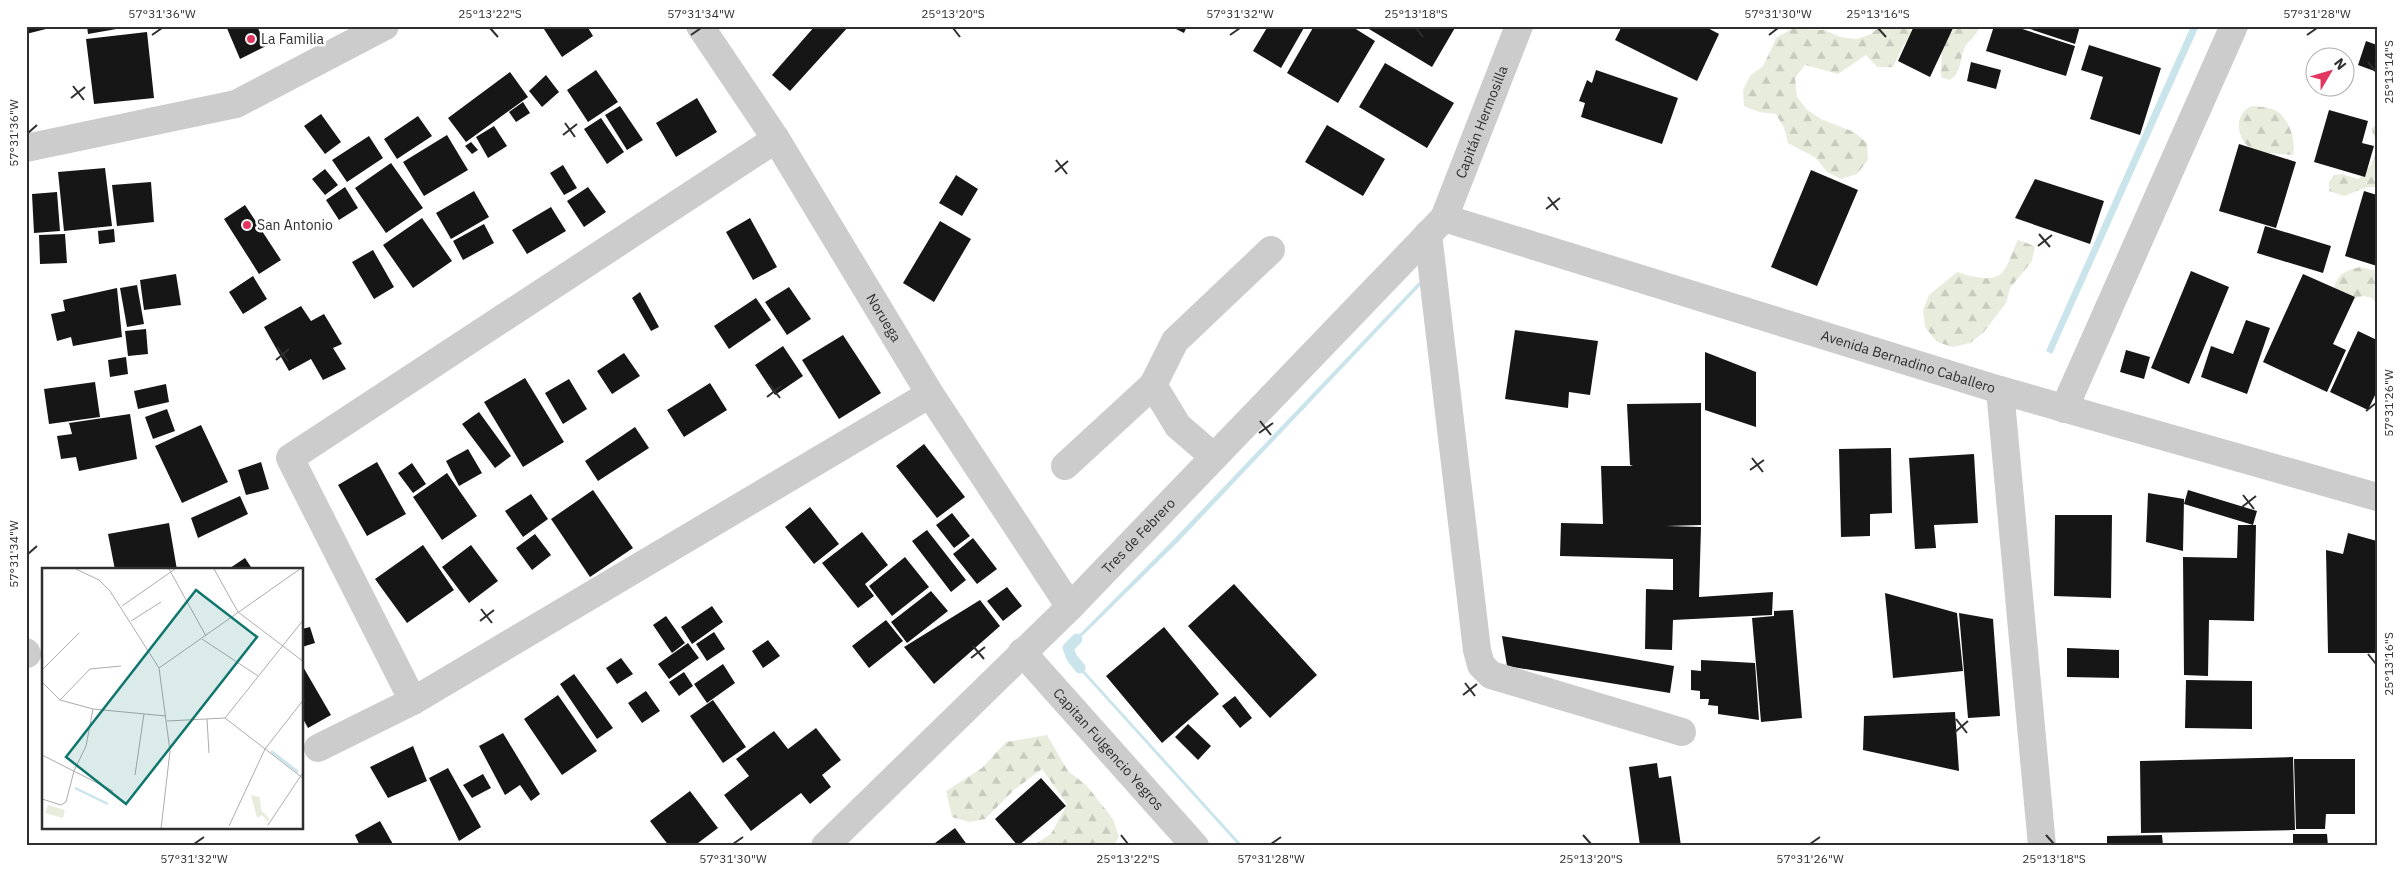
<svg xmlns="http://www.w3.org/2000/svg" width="2403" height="872" viewBox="0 0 2403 872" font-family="'IBM Plex Sans',sans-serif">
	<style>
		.forest { fill: url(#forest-firs) }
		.water { fill: #cae4eb }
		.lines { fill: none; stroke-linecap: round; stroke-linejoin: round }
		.stream { stroke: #cae4eb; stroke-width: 11 }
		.building { fill: #161616 }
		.minor { stroke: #ccc; stroke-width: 28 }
		.ticks { fill: none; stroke: #2f2f2f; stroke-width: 2 }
		.poi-dot { fill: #e2355f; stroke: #fff; stroke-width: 2 }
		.labels { text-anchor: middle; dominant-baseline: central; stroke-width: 5; stroke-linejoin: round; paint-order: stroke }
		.poi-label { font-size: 14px; fill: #2f2f2f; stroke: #fff; text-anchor: start }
		.street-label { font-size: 14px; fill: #2f2f2f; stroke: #fff }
		.inset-river { fill: none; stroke: #cae4eb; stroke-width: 2.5 }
		.inset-road { fill: none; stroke: #acacac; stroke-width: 1 }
		.view { fill: #0f766e; fill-opacity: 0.15; stroke: #0f766e; stroke-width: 2.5 }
		.inset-edge { fill: none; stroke: #2f2f2f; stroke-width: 2.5 }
		.neatline { fill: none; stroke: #2f2f2f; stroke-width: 2 }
		.ticks-label { font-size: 12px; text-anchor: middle; fill: #2f2f2f }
	</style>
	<defs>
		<pattern id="forest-firs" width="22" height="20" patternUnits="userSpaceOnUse" patternTransform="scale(1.25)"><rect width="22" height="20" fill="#e8ecdd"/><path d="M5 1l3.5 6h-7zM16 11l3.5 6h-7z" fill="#c7cbbe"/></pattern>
	</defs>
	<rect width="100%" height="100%" fill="#fff"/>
	<path class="forest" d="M1881,26H1906L1913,33L1903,46L1893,67H1877L1866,55L1838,74L1805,65L1795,78L1797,97L1807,110L1821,119L1854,132L1867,143L1868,160L1857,174L1841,179L1827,172L1816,158L1788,143L1784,128L1776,114L1759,112L1744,106L1743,90L1750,76L1763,66L1777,37L1792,29L1825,30L1840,37L1857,39L1871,34Z
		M1956,26H1980C1977,36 1968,40 1964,49C1959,62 1962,73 1949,80L1941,77L1942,45Z
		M2252,106C2260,107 2271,107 2278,112C2290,121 2296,141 2293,155C2282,154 2268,154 2257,151C2237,146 2231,114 2252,106Z
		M2377,122V187H2367L2344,196L2329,191V182L2334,175L2342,174L2358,179C2367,172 2378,157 2376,144C2376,140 2373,134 2372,129Z
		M2018,240L2035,246L2032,261L2010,288L2006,303L1983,333L1970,343L1953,347L1937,342L1925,327L1923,310L1929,295L1957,272C1970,276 1996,285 2005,269C2010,260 2013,250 2018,240Z
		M2360,267L2377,271V304L2372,298L2364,296L2347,300L2332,295C2337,276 2340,272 2360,267Z
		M1047,735L1068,771L1087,786L1113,819L1119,837L1113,846H1032L1051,834L1067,804L1042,769L1014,790L985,819L969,822L952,817L946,791L982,768L1006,742Z"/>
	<path class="water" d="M2191,26H2199L2052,354L2046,351Z
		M1419,282L1421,285L1178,542L1067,651L1065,649L1175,538Z
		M1071,656L1243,846H1239L1069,658Z"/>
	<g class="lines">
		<path class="stream" d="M1077,639L1068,648L1072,658L1080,668"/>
	</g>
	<path class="building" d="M26,26H54V27L26,34Z
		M87,26H122V28L88,34Z
		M226,26H257L266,46L240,59Z
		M542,26H587L593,36L562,57Z
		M815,26H849L790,91L772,75Z
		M1170,26H1187L1184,33Z
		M1268,26H1305L1281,68L1253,51Z
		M1314,26H1351L1375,41L1338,103L1287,73Z
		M1371,26H1456L1432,67L1369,29Z
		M1622,26H1704L1719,34L1697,81L1615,40Z
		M1914,26H1954L1930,77L1898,61Z
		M1994,26H2013L2075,46L2066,76L1986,51Z
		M2021,26H2080L2075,44Z
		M147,32L154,98L94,104L86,39Z
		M2366,41L2377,45V72L2358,65Z
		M2089,45L2161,68L2140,135L2090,119L2103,77L2081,70Z
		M1971,62L2001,70L1996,89L1967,81Z
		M1385,63L1454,103L1427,148L1359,107Z
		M596,70L618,102L588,122L567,90Z
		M1596,70L1678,98L1662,144L1581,117L1585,103L1579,101L1587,80L1592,83Z
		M510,72L528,97L466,142L448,118Z
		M546,75L559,92L542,107L529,91Z
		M697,98L717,132L676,157L656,123Z
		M523,102L530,113L516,122L509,112Z
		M620,106L643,140L627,150L605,115Z
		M2329,110L2368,121L2362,143L2374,146L2365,177L2314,162Z
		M321,114L341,142L325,154L304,126Z
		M418,116L432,136L397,159L384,139Z
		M601,118L624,152L607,164L584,129Z
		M1327,125L1385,159L1363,196L1305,162Z
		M494,126L507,146L488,158L476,137Z
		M447,135L468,170L424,196L403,162Z
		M369,136L383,158L347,182L332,160Z
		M471,142L478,150L472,154L465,146Z
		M2239,144L2296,162L2276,228L2219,211Z
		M391,163L423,208L386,233L355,188Z
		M563,165L577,188L564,195L550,173Z
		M105,168L112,226L64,231L58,172Z
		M325,169L338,185L325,195L312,179Z
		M1811,170L1858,190L1817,286L1771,267Z
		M956,175L978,189L962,216L939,203Z
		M2035,179L2104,201L2090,244L2015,218Z
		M151,182L154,222L117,226L112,185Z
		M345,187L358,208L339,220L326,200Z
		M588,187L606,212L584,227L567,201Z
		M474,191L489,217L451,239L436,213Z
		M2364,191L2377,195V266L2345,256Z
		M57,192L60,231L34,233L32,194Z
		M245,205L281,260L259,274L224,219Z
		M551,207L566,231L527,254L512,230Z
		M422,218L452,261L413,288L383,245Z
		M750,218L777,267L753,280L726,232Z
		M940,221L971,239L934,302L903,283Z
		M484,224L494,243L463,260L453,241Z
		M2265,226L2331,246L2323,273L2257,253Z
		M114,229L115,242L99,244L98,231Z
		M65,234L67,263L40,264L39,235Z
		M373,250L394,287L374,299L352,262Z
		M2191,271L2229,287L2189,384L2151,368Z
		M176,274L181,305L144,310L140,280Z
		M2303,274L2355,297L2333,344L2346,350L2327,392L2263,362Z
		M253,276L267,299L243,314L229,292Z
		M137,285L144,324L127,327L120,288Z
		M789,287L811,319L787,335L765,302Z
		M117,288L122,337L73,346L71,337L57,341L51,314L65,311L63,300Z
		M640,292L659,327L651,331L632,298Z
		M756,298L771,320L729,349L714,326Z
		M301,306L311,321L324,314L342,344L333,348L346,369L323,380L311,359L289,371L264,327Z
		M2246,320L2270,328L2247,394L2201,377L2211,346L2233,354Z
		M146,329L148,354L128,356L125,331Z
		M1515,330L1598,341L1590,395L1569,392L1568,408L1505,399Z
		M2358,331L2377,340V391L2368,410L2330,392Z
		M843,335L881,393L839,419L802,360Z
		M783,346L803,376L775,395L755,365Z
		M2126,350L2150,357L2144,379L2120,372Z
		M1705,352L1756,372V427L1705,410Z
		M624,353L640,376L612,394L597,371Z
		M126,357L128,374L110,377L108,360Z
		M525,378L564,442L523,467L484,402Z
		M569,379L587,409L563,424L545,393Z
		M95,382L100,417L49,424L44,389Z
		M710,383L727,410L684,437L667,410Z
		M166,384L169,402L138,409L134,391Z
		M1701,403V525L1666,526L1701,527L1699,597L1773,592L1772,615L1673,620L1672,650L1645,649L1646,589L1673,590V559L1560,556L1561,523L1603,524L1601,466H1633L1630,465L1627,404Z
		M167,409L175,431L153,439L145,417Z
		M479,412L511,456L495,468L462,424Z
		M130,414L137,459L79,471L76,457L61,459L57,436L72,434L69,423Z
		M201,425L228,482L182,503L155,446Z
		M635,427L649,448L598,481L585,461Z
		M924,444L965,497L937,518L896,466Z
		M1891,448L1892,513L1870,514V536L1841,537L1839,449Z
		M468,449L482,473L459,486L446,461Z
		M1974,454L1978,523L1934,525L1936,548L1915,549L1909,458Z
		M261,462L269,489L246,495L238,470Z
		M377,462L406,514L367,536L338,485Z
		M412,463L426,484L413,493L398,473Z
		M447,473L477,516L442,540L413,497Z
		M593,490L633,548L590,577L551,519Z
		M2188,490L2257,511L2253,525L2184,504Z
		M2148,493L2184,499L2183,551L2146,542Z
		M531,494L548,519L523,537L505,511Z
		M240,496L248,514L198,538L191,518Z
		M810,507L839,544L814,564L785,527Z
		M952,513L970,536L954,548L936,525Z
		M2055,515H2112L2111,598L2054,596Z
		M169,523L177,570H115L108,534Z
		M2238,525H2256L2254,621L2209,620L2208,676L2184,675L2183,557L2237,558Z
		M927,530L966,580L951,592L912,541Z
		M862,532L888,565L865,584L874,596L858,608L822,563Z
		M2348,533L2377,541V653H2328L2326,550L2343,554Z
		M535,534L551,555L532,570L516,548Z
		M973,538L997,569L977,584L953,554Z
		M423,545L454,590L407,623L375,579Z
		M471,545L498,581L469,603L442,567Z
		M905,557L929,587L892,616L869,586Z
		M245,558L253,570H227Z
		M1234,584L1317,675L1270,718L1188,626Z
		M1007,587L1022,606L1003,621L987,601Z
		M931,591L948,611L907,643L891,622Z
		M1885,593L1957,613L1963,671L1893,678Z
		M980,600L1000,626L934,684L904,647Z
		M712,606L723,622L692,644L681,627Z
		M1793,610L1802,718L1761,722L1752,618L1774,616V611Z
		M1959,613L1993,619L2000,716L1968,718Z
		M666,616L685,643L672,653L653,625Z
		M886,620L903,641L869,668L852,646Z
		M310,627L315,643L302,647V629Z
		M1164,627L1219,694L1162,743L1106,676Z
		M714,632L725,649L707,661L696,644Z
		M1502,636L1674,666L1670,693L1507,666Z
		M768,640L780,656L763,668L752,651Z
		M688,643L699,658L669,679L658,664Z
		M2067,648L2119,650V678L2067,677Z
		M621,658L633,674L617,684L606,668Z
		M1701,660L1755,663L1759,720L1718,714V706L1708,705L1709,699H1700V691L1691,690V670L1701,671Z
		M723,664L735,683L707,703L694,684Z
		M302,665L331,715L308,728L302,717Z
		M684,672L693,686L679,696L669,682Z
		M574,674L613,728L597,739L560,684Z
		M2186,680L2252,681V729L2185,728Z
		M646,691L660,711L642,723L628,703Z
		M558,695L597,751L562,775L524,719Z
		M1235,696L1252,718L1240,728L1222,706Z
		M713,700L746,747L723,763L690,716Z
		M1955,712L1959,771L1863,750L1864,716Z
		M1188,724L1211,746L1198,760L1175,737Z
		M816,728L841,760L822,775L831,787L810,804L801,793L751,831L724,795L749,776L736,759L774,731L788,749Z
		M503,733L540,794L531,801L520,785L505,795L479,746Z
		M413,746L427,781L388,798L370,767Z
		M2293,757L2295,830L2141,833L2140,761Z
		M2294,759H2355V814H2326L2325,829H2296Z
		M1657,763L1659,778L1671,776L1681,846H1640L1629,767Z
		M448,768L481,827L459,841L429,778Z
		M483,774L491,788L472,798L463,785Z
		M1041,778L1066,806L1018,846L995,819Z
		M690,791L718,828L694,846H669L650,821Z
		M380,821L394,846H360L355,835Z
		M955,828L968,846H931Z
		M2293,834H2327L2328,846H2293Z
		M2162,835L2163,846H2107V836Z"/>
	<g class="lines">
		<g class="minor">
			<path id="s1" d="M700,26L776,139L930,394L1070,607"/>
			<path d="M26,148L236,104L385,26"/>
			<path id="s2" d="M1444,218L2000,390L2377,497"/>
			<path d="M1428,234L1477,650L1481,665L1491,675L1682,732"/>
			<path d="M2000,390L2042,846"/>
			<path d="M2064,409L2234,26"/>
			<path d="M1214,457L1178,426L1153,385L1175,341L1271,250"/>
			<path d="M1065,466L1153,385"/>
			<path d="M26,652L27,654"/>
			<path id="s3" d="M1022,652L1195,846"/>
			<path d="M413,701L290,458L776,139"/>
			<path d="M318,748L413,701L930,394"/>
			<path id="s4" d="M825,846L1070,607L1444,218L1519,26"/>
		</g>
	</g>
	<path class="ticks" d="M490,28L498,37M953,28L960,37M1416,28L1423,37M1878,28L1886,37M152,35L162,28M691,35L701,28M1230,35L1240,28M1769,35L1778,28M2307,35L2317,28M2368,62L2376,72M73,86L84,100M71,98L85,87M565,123L575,137M28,133L37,125M563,135L577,124M1056,160L1067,174M1055,172L1068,161M1548,197L1558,210M1546,209L1560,198M2039,234L2050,247M2038,246L2052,235M277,347L288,361M276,360L289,349M769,384L780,398M767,397L781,386M2366,411L2376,403M1260,421L1271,435M1259,433L1273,423M1752,458L1763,472M1750,470L1764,460M2243,495L2254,509M2242,507L2256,496M28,554L37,546M481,609L492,623M480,621L494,610M973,646L984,659M2368,654L2376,664M971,658L985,647M1465,683L1475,696M1463,695L1477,684M1956,719L1967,733M1955,732L1968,721M1121,835L1128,844M1583,835L1591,844M2046,835L2054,844M194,844L204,837M733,844L743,837M1271,844L1281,837M1810,844L1820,837"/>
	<g class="poi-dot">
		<circle cx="251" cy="39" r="5"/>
		<circle cx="247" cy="225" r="5"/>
	</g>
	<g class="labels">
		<g class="poi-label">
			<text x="261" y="39">La Familia</text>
			<text x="257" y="225">San Antonio</text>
		</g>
		<g class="street-label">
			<text stroke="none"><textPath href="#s4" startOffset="985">Capitán Hermosilla</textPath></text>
			<text stroke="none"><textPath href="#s1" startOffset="345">Noruega</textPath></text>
			<text stroke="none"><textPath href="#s2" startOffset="486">Avenida Bernadino Caballero</textPath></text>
			<text stroke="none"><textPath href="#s4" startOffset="441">Tres de Febrero</textPath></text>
			<text stroke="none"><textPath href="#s3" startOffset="130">Capitan Fulgencio Yegros</textPath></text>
		</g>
	</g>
	<g transform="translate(42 568)">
		<rect width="261" height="261" fill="#fff"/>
		<path d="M209,227L218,229L219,242L227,250L226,254L220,247L215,250Z" fill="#e8ecdd"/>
		<path d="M6,237L23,242L21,250L3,245Z" fill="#e8ecdd"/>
		<path class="inset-river" d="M229,183L256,204M33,220L66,236"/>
		<path class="inset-road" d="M34,1L57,12L68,23L117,100L128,183L119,261M127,1L164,68M172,1L196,44L262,94M80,38L133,1M89,53L119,34M160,71L216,108M117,100L258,1M0,102L37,65M0,114L18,132L51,141L124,148M18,132L48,101L79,98M183,150L262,51M165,151L167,185M125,153L183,150L262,211M0,187L71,223M93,207L102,146M0,231L19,237L24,234L32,203L44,178L51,141M226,257L262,203M187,258L223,181L262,131"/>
		<path class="view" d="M154,22L215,69L84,236L24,189Z"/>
		<rect width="261" height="261" class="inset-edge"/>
	</g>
	<rect width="2403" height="872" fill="none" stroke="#ffffff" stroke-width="55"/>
	<g transform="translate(2330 72) rotate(52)"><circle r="24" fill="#ffffff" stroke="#acacac"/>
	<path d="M0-4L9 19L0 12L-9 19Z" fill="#e2355f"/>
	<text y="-8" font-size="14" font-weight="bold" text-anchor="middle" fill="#2f2f2f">N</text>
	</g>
	<rect x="28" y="28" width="2348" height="816" class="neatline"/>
	<g class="ticks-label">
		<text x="162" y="18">57°31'36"W</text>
		<text x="490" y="18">25°13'22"S</text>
		<text x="701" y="18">57°31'34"W</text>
		<text x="953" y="18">25°13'20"S</text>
		<text x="1240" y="18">57°31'32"W</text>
		<text x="1416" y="18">25°13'18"S</text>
		<text x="1778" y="18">57°31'30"W</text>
		<text x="1878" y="18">25°13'16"S</text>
		<text x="2317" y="18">57°31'28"W</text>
		<text transform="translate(2389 72) rotate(-90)" y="4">25°13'14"S</text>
		<text transform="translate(14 133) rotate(-90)" y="4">57°31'36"W</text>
		<text transform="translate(2389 403) rotate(-90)" y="4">57°31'26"W</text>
		<text transform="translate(14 554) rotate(-90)" y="4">57°31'34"W</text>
		<text transform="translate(2389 664) rotate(-90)" y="4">25°13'16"S</text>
		<text x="194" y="863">57°31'32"W</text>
		<text x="733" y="863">57°31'30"W</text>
		<text x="1128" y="863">25°13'22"S</text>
		<text x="1271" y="863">57°31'28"W</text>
		<text x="1591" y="863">25°13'20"S</text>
		<text x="1810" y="863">57°31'26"W</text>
		<text x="2054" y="863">25°13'18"S</text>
	</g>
</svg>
